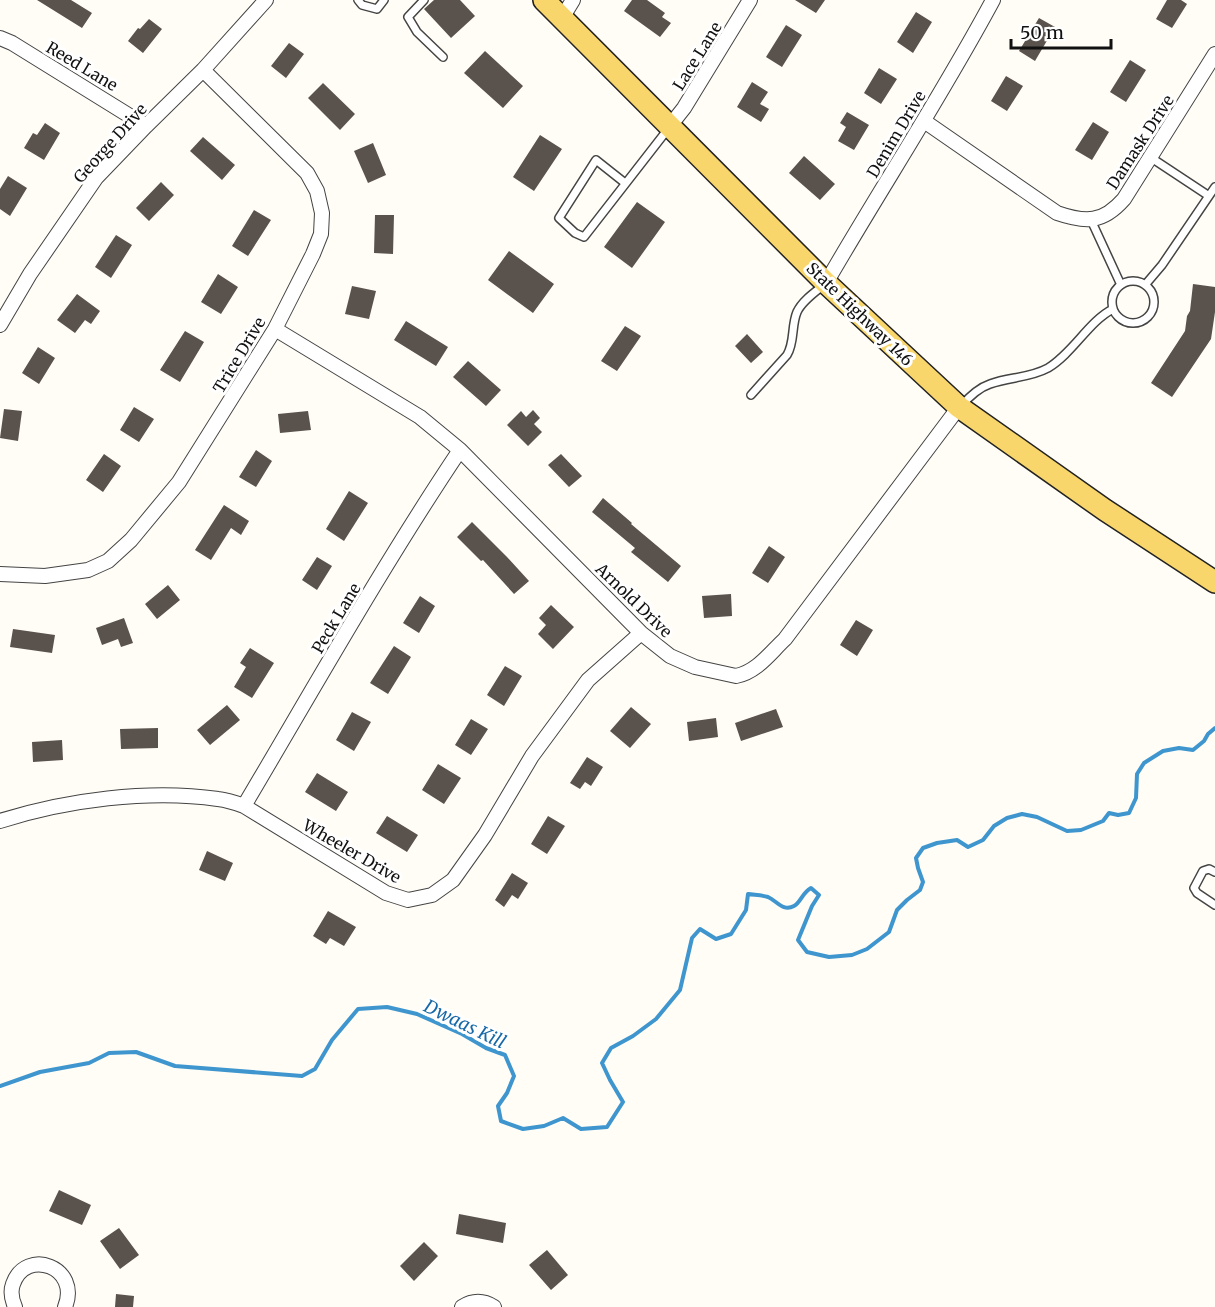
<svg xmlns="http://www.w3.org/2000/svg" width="1215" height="1307" viewBox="0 0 1215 1307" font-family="Merriweather,serif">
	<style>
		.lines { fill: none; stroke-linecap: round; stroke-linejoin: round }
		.stream { stroke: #3f96cf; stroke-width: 4 }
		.building { fill: #5a524d }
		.lane-casing { stroke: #444; stroke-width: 10 }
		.street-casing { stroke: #444; stroke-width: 16 }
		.primary-casing { stroke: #222; stroke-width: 24 }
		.lane { stroke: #fff; stroke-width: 7 }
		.street { stroke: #fff; stroke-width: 14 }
		.primary { stroke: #f9d66b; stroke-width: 21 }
		.labels { text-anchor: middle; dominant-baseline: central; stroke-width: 6; stroke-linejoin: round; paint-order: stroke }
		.street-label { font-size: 16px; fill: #111; stroke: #fff }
		.water-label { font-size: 18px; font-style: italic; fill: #1768a6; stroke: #fff }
	</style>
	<rect width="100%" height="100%" fill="#fffdf5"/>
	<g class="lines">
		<path class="stream" d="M0,1086L40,1072L89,1063L109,1053L136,1052L175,1066L302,1076L315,1069L332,1040L358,1009L387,1007L417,1014L462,1034L486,1048L505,1055L514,1076L507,1093L498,1106L501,1121L523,1129L544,1126L563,1118L581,1129L607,1127L623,1102L610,1080L602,1063L611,1048L633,1036L656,1019L680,990L692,938L700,929L716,939L731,934L746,910L748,894C754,895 762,895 768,897C777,901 783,912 794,906C801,902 802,893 811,888L819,895L812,906L798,940L807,952L829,957L852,955L867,949L889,932L897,910L907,900L920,890L923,882L918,868L916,858L923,848L937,843L957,840L968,847L983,840L994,826L1007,818L1022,814L1037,817L1067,831L1081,830L1103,821L1109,813L1118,815L1129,813L1136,798L1137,774L1144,763L1163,751L1179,748L1193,750L1204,741L1208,734L1215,728"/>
	</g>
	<path class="building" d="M37,0H71L92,13L82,28Z
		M434,0H460L475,16L451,38L424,9Z
		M632,0H647L665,13L662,17L671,23L660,37L624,11Z
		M795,0H825L816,13Z
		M1167,0H1181L1187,4L1172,28L1156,19Z
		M916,12L932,22L913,53L897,42Z
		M1039,18L1055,27L1035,61L1019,51Z
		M149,19L162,29L143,53L128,41L138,28L140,29Z
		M786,25L802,35L782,67L766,57Z
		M289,43L304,54L286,78L271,66Z
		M485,51L523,86L503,108L464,73Z
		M1130,60L1146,70L1126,102L1110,92Z
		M879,68L897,79L881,104L864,93Z
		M1006,76L1023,86L1007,111L991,101Z
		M752,82L768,92L760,104L769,109L761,122L737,107Z
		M323,83L355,114L340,130L308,98Z
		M847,112L869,125L854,150L838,141L846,127L840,123Z
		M1093,122L1109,132L1092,160L1075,150Z
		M45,123L60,133L44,160L24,148L33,133L37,135Z
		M540,135L562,149L534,191L513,177Z
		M203,137L235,165L222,180L190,151Z
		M373,143L386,175L368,183L354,151Z
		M804,156L835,184L820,200L789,173Z
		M8,176L27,188L10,216L0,209V189Z
		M161,182L174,195L149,221L136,208Z
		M637,202L665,222L632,268L604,247Z
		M254,210L271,220L248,256L232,246Z
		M375,215H394L393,254L374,253Z
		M116,235L132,245L111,278L95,267Z
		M509,251L554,284L533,313L488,280Z
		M218,274L238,287L221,314L201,302Z
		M1193,284L1215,287V312L1211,339L1172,397L1151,383L1185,331L1187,316L1190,311Z
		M352,286L376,291L369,319L345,314Z
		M77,294L100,311L91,324L85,320L75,333L57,320Z
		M406,321L448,347L436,366L394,340Z
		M625,326L641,336L617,371L601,361Z
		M185,331L204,342L180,382L160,370Z
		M747,334L763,352L751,363L735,346Z
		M38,347L55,358L39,384L22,373Z
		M468,361L501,390L486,406L453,377Z
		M134,407L154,419L139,442L120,430Z
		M4,409L22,411L18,441L0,438Z
		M533,410L540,418L534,424L542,432L528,446L507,425L521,411L526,417Z
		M308,411L311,430L280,433L278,414Z
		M256,450L272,461L256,487L239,477Z
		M104,454L121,466L103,492L86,480Z
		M561,454L582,476L569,487L548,465Z
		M349,491L368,503L344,541L326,529Z
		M603,498L632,523L631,524L681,566L668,582L631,552L635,548L592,512Z
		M224,505L249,521L241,535L231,528L211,560L195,550Z
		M472,522L507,557L529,581L514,594L483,560L481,561L457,537Z
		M769,546L785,557L768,583L752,573Z
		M317,557L332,566L317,590L302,580Z
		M168,585L180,600L157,619L145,604Z
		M731,594L732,616L704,618L702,596Z
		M420,596L435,606L419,633L403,623Z
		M551,605L574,627L553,649L538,634L546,625L539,618Z
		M124,618L133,643L121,647L118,639L102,645L96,628Z
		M856,620L873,630L857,656L840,645Z
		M13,629L55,635L52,653L10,647Z
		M394,646L411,657L388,694L370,683Z
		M250,648L274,663L252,698L234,687L246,667L240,663Z
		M505,666L522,676L504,706L487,695Z
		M227,705L240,720L210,745L197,730Z
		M631,707L651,724L630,748L610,731Z
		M776,709L783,727L741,741L735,723Z
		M352,712L371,722L354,751L336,740Z
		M716,718L718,737L689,741L687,722Z
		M471,719L488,729L471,755L455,745Z
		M158,728V748L121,749L120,729Z
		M62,740L63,760L33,762L32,742Z
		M587,757L603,767L591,786L585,782L580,789L570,783Z
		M438,764L461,778L444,804L422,790Z
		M317,773L348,792L336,811L305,792Z
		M387,816L418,835L407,852L376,833Z
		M548,816L565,826L547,854L531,844Z
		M207,851L233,863L225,881L199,870Z
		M512,873L528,883L518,899L512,895L504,907L495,900Z
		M328,911L356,927L344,946L330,938L326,944L313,936Z
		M59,1190L91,1205L82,1225L49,1211Z
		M459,1214L506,1223L503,1243L456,1234Z
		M119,1228L139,1255L120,1269L100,1241Z
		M424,1242L438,1256L414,1281L400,1266Z
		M547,1250L568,1275L551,1290L529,1265Z
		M116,1294L134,1296L133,1307H115Z"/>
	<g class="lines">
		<g class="lane-casing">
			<path id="lane" d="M358,0L362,5L377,9L384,0
				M424,0L408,17L417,32L443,57
				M1150,157L1209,196
				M625,183L596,160L559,218L575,233L584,237L668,129
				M1091,220L1121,285
				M1112 302a21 21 0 1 1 42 0a21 21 0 1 1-42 0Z
				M1145,285L1162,265L1215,187
				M751,395L787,355C795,342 791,326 797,312C802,301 815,292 824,285
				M961,406C969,397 978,388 990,384C1009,377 1030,378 1048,368C1073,353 1089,321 1113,309
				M1215,872L1209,869L1203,871L1194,888L1197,893L1215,905"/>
		</g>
		<g class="street-casing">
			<path id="street" d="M562,18L573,0
				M0,38L12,43L146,126
				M924,121L1057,213C1086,223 1103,223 1124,199L1215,54
				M669,127L684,108L750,0
				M826,283C881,188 941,97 993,0
				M0,325L30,274L96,178L146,126L203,70L266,0
				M275,329L420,417L460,450L641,633L670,656L695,667L736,676C757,672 770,653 785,639L959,407
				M0,574L45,576L88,570L108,561L131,540L179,482L275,329L313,254L321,234L322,213L317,191L307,173L203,70
				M244,806C315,686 383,565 460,450
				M0,821C66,800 149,789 218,799C227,800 236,803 244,806L386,893L408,900L432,895L453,880L485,835L532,756L588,680L641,633
				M15,1307C12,1300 10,1292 13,1284C26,1247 81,1267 65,1307
				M462,1307C473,1300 483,1300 494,1307"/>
		</g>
		<g class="primary-casing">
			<path id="primary" d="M544,0L826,283L959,407L1105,510L1215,582"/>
		</g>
		<use href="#lane" class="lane"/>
		<use href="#street" class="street"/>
		<use href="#primary" class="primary"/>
	</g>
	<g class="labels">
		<g class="street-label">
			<text transform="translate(697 56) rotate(-58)">Lace Lane</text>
			<text transform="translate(82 66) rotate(31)">Reed Lane</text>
			<text transform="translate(896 134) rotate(-59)">Denim Drive</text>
			<text transform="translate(1140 142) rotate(-57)">Damask Drive</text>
			<text transform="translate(110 143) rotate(-48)">George Drive</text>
			<text transform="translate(860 314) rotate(44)">State Highway 146</text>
			<text transform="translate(239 355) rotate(-59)">Trice Drive</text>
			<text transform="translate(634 600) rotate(44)">Arnold Drive</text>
			<text transform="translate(336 618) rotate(-59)">Peck Lane</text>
			<text transform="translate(352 851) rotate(30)">Wheeler Drive</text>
		</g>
		<g class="water-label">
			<text transform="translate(465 1024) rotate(26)">Dwaas Kill</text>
		</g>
	</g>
	<path d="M1011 39v9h100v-9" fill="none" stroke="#111111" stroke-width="3"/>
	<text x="1020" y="39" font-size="18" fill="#111111" stroke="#ffffff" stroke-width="4.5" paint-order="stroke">50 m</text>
</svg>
